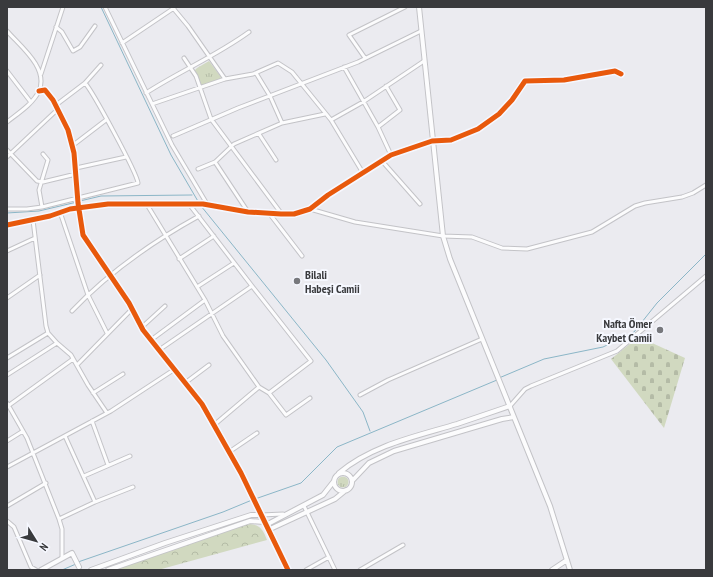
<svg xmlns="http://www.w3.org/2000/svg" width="713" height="577" viewBox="0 0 713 577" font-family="'PT Sans Narrow',sans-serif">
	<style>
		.grass { fill: url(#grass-tufts) }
		.cemetery { fill: url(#cemetery-stones) }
		.park { fill: url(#park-crowns) }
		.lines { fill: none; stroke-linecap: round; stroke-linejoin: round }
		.stream { stroke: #8bb6c7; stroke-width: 1 }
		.street-casing { stroke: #c3c3c7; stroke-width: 5 }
		.secondary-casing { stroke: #c3c3c7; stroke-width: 6 }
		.street { stroke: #fcfcfd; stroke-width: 3 }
		.secondary { stroke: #fcfcfd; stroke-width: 4 }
		.cycleway-casing { stroke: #f6f8ff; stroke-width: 8 }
		.cycleway { stroke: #e8590c; stroke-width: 5 }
		.poi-dot { fill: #77787c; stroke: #f6f8ff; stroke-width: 1.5 }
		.labels { text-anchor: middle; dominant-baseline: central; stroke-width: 4; stroke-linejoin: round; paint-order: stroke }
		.poi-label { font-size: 12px; font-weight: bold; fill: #393a3d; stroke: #f6f8ff; text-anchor: start }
	</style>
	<defs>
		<pattern id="grass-tufts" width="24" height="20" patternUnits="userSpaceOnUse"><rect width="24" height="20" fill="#d1d9c0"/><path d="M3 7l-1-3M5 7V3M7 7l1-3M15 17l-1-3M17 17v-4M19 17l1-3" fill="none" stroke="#b4bba6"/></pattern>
		<pattern id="cemetery-stones" width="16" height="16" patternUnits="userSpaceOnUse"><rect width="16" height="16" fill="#d1d9c0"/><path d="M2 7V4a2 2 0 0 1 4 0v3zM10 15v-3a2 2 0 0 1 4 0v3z" fill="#b4bba6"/></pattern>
		<pattern id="park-crowns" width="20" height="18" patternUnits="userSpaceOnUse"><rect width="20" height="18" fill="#d1d9c0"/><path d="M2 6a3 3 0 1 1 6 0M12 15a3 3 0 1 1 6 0" fill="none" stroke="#b4bba6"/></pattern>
	</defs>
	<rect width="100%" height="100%" fill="#ebebf0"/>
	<path class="grass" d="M209,61L221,77L220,79L202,86L194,71L197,68Z
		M337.5 482a5.5 5.5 0 1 1 11 0a5.5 5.5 0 1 1-11 0Z"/>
	<path class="cemetery" d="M641,338L685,358L664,428L611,359L636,339Z"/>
	<path class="park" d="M250,524C261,525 263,530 267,540L158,570H114L207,536Z"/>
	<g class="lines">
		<path class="stream" d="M101,7L171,155L199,203
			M80,201L101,196L192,195
			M201,206L326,360L363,412L370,431
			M7,213L39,211L77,202
			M499,378L544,359L603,347L634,332L657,303L706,254
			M255,499L301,483L337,447L497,380
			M78,562L223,512L252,500
			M62,570L76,564"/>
		<g class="street-casing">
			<path id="street" d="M105,7L172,145L207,204
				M173,8L188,26L225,79
				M56,27L62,32L73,51L80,47L95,26
				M7,31C20,46 49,68 39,91C33,104 17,114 7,122
				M122,43L174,8
				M184,58L196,76L211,119L281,213
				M365,58L349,35L405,7
				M344,67L378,127L391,155
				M7,71L30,101
				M256,73L270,96L282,123
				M41,74L63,7
				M39,91L45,90L53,100L68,130L74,153L78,203L83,235L129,303L143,330L202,404L241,473L288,570
				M146,93C180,71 216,56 249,32
				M152,104L225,79L253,74L278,63L292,72L331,120L363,173
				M56,105L85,83L101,65
				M331,120L363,102L424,61
				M378,127L400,110L386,86
				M259,134L276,160
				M173,136L238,108L358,62L421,31
				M72,146L106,120
				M7,150L37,181L43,182L76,174
				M7,157L58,109
				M382,161L420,204
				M215,162L248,212
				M76,168L126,157
				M198,169L215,162L234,144L282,123L325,114
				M146,203L205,300L223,336L259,387L269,393L286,415L310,398
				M189,204L252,286
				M42,207L39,190L48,160L43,154
				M7,209H27L42,207L138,183C137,173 93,92 85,83
				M310,209L355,222L443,236L472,237L502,248L527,249L592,232L635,206L645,203L682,197L693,193L706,185
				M60,212L88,295L107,333
				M269,213L302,256
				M33,220L46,326L48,333L57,343L71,355L88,385L107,413
				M7,225L50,216L70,209L108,204H203L248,212L281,214H294L310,209L328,195L391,155L432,141L451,140L478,129L499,114L512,100L525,81L564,80L615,71L621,74
				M7,251L35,238
				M179,259L214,236
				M197,287L234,263
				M7,298L40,275
				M72,311C109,272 152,242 199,216
				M142,327L165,306
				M151,340L205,300
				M159,350L252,286L311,361L269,393
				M7,358L48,333
				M77,365L132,309
				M7,375L57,343
				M185,383L209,365
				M93,393L123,374
				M360,395L388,380L482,339
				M7,403L27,438L59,519
				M8,406L73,359
				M510,406L525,389L531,386L617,351L706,276
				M92,421L108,465
				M214,425L259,387
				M65,436L95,502L133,487
				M7,441L23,431
				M229,452L257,433
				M7,467L111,411L175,369
				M84,476L130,456
				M7,506L46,483
				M304,506L335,570
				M261,515L283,514
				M7,521L14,527L31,567L36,570
				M62,558V529L59,519L95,502
				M306,570L329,557
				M360,570L403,545"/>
		</g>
		<g class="secondary-casing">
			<path id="secondary" d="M419,7L443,236L450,259L550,506L570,570
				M334 482a9 9 0 1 1 18 0a9 9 0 1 1-18 0Z
				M339,473C372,445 417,436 457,424C475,418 492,412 510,406
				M352,481L369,463L394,451L502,419L514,417
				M266,525L323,495L334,481
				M268,530L335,499L346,490
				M41,570L72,553L79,567
				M91,570L165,543L251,515H261
				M108,570L250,521L264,522
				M552,570L567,560"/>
		</g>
		<use href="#street" class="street"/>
		<use href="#secondary" class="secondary"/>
		<g class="cycleway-casing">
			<path id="cycleway" d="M39,91L45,90L53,100L68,130L74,153L78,203L83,235L129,303L143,330L202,404L241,473L288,570
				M7,225L50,216L70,209L108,204H203L248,212L281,214H294L310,209L328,195L391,155L432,141L451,140L478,129L499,114L512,100L525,81L564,80L615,71L621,74"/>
		</g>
		<use href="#cycleway" class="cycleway"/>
	</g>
	<g class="poi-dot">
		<circle cx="297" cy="281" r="4"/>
		<circle cx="660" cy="330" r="4"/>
	</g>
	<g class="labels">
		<g class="poi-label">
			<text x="305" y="274">Bilali<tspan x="305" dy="14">Habeşi Camii</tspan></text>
			<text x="652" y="323" text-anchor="end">Nafta Ömer<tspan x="652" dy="14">Kaybet Camii</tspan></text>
		</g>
	</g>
	<rect width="713" height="577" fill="none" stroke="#393a3d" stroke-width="16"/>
	<g transform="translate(36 541) rotate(127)" stroke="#f6f8ff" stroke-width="3" paint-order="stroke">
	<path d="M0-3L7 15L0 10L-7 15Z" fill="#393a3d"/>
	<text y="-6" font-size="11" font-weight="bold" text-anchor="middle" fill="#393a3d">N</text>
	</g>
</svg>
